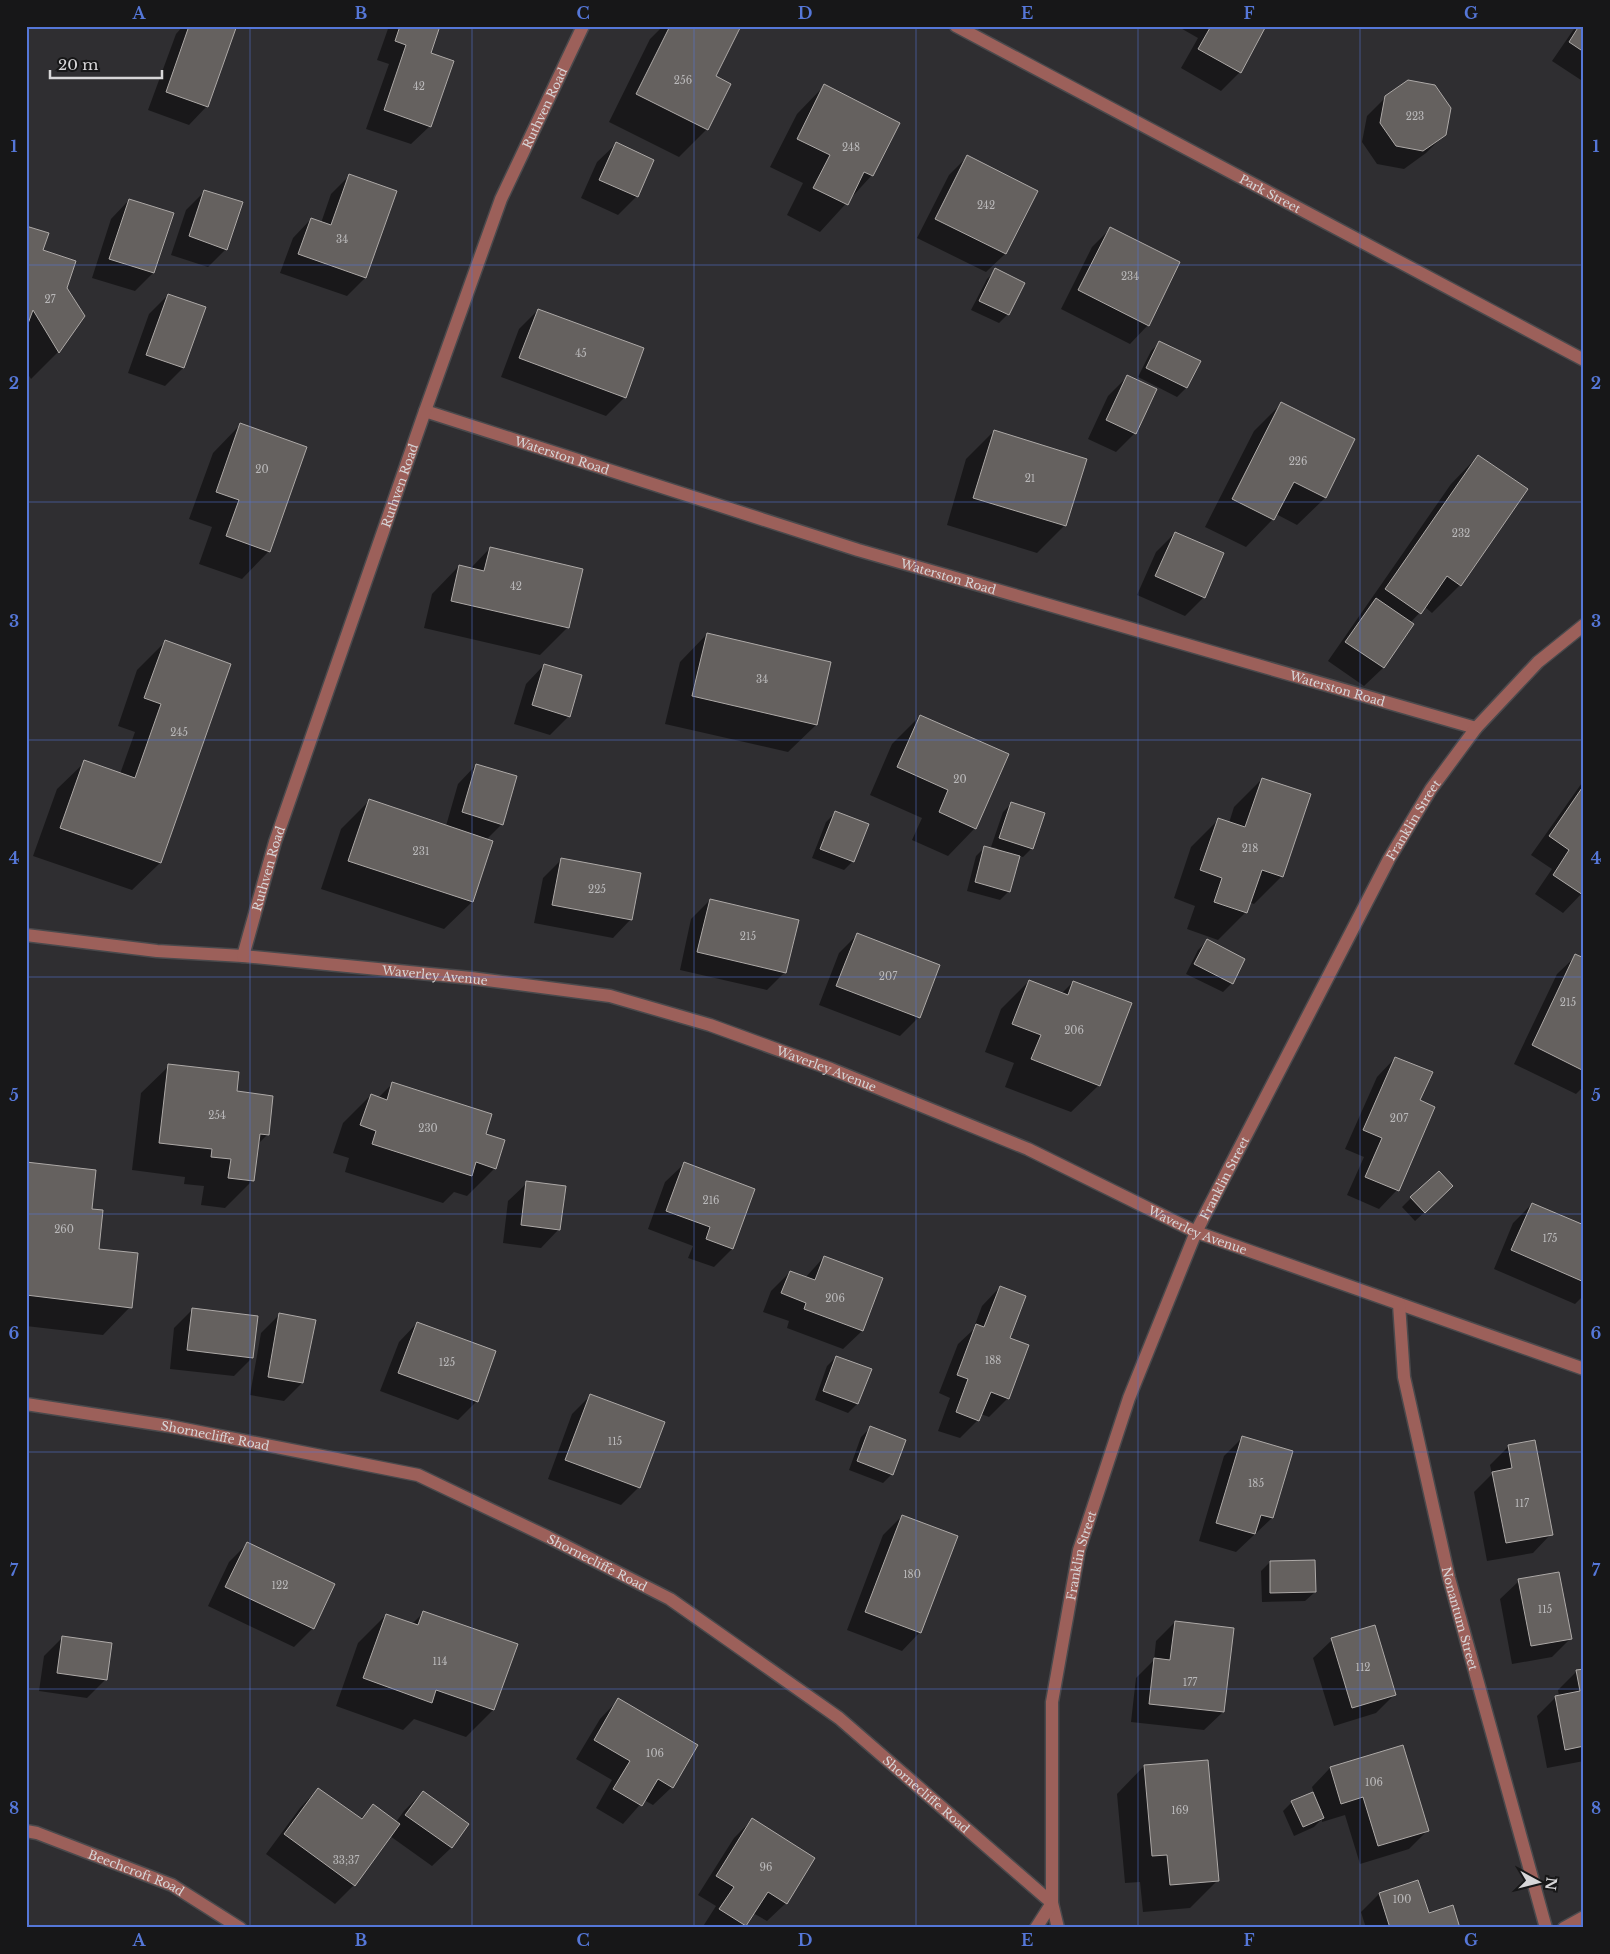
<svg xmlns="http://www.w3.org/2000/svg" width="1610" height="1954" viewBox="0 0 1610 1954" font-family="'Libre Baskerville',serif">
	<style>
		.shadow { fill: #0007 }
		.building { fill: #65615f; stroke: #ada9a7 }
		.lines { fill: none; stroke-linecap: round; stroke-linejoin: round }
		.minor-casing { stroke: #4a494c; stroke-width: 15 }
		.minor { stroke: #9c605a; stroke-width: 12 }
		.grid { fill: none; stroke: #5577d8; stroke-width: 1; stroke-opacity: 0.55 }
		.labels { text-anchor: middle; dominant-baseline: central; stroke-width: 5; stroke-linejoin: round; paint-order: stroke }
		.number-label { font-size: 10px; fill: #bab9ba }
		.street-label { font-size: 12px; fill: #d7d6d8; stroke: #171718 }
		.neatline { fill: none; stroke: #5577d8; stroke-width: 2 }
		.grid-label { font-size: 16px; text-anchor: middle; font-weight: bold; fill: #5577d8 }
	</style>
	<rect width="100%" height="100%" fill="#2f2e31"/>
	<path class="shadow" d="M183,26H226L207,106L189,125L148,110L176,34Z
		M389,26H439L429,54L430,126L411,144L366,129L389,64L377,60Z
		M663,26H740L715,77L707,129L679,157L609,122L650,39Z
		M1177,26H1265L1240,72L1221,91L1181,68L1198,38Z
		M1576,26H1584V82L1552,61Z
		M824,86L872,175L820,232L787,215L803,183L770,167L797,114Z
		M1386,97L1445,134L1426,153L1404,169L1377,164L1362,142L1367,116Z
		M616,144L637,196L618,215L581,198L597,162Z
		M967,157L1036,191L1005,254L986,272L917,238L949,175Z
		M349,176L365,278L347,296L280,273L293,238L311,219L321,223L331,194Z
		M205,191L226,249L208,267L171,255L186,210Z
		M129,200L153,273L135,291L92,278L111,219Z
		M26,227L66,288L58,352L31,379L26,371Z
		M1110,229L1148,325L1130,344L1061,309L1092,247Z
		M996,270L1008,314L999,323L971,310L987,279Z
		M168,295L183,368L165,386L128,373L149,314Z
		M538,310L625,397L606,416L501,377L519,329Z
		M1160,342L1199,362L1186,388L1177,397L1138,377L1151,351Z
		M1127,377L1135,433L1116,452L1088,439L1108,396Z
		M1282,403L1353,440L1325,498L1297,525L1276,514L1273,519L1246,547L1205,527L1254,431Z
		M240,425L269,551L242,579L199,564L212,527L189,519L213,453Z
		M994,431L1065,525L1037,553L947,525L966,459Z
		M1478,456L1526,490L1460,585L1432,613L1425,607L1410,623L1413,625L1383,668L1364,686L1328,661L1451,484Z
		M1175,533L1204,597L1185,616L1137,595L1156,552Z
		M490,548L567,628L540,655L424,628L432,594L459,566L470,569Z
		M707,634L816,725L788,752L665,724L680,662Z
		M165,642L229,664L160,863L132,890L33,856L57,789L85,762L120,774L135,732L118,726L137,670Z
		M544,665L569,716L550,735L514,724L526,684Z
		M920,716L975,828L948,856L912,840L922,818L870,795L892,744Z
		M476,765L502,824L486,840L472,902L444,929L321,889L341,829L369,801L446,826L458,784Z
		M1262,779L1282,876L1254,904L1249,902L1246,912L1218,940L1187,929L1195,906L1174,898L1191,847L1219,819L1229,823L1234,807Z
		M1584,780V891L1563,913L1535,894L1552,869L1531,855Z
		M1012,803L1032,848L1023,857L1018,856L1009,891L1000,900L967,891L976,856L985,847L996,851L997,848L991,847L1003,812Z
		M835,813L853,861L844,870L812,858L826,822Z
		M562,859L631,919L613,938L534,923L543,878Z
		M710,900L785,972L767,990L680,970L691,919Z
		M857,935L919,1017L900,1036L819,1005L839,953Z
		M1207,941L1243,960L1232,983L1223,992L1186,974L1198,950Z
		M1576,956L1584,960V1086L1576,1094L1514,1064L1557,974Z
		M1029,981L1061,994L1073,982L1099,1085L1071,1112L1005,1087L1014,1063L985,1052L1001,1009Z
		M1395,1058L1397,1190L1379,1209L1347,1195L1364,1157L1345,1149L1377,1077Z
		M169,1066L236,1093L268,1134L257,1145L253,1180L225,1208L201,1205L204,1186L184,1184L185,1177L132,1170L141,1093Z
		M393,1083L484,1135L495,1168L467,1196L454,1192L443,1203L345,1172L349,1158L333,1153L343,1123L371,1095L378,1098Z
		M26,1164L91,1210L98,1250L130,1307L103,1335L26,1326Z
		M684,1164L732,1249L714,1267L688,1258L693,1246L648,1229L665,1182Z
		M527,1183L559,1229L541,1248L503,1243L508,1201Z
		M1443,1195L1415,1221L1402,1207L1411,1198Z
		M1532,1204L1584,1227V1295L1575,1304L1494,1269L1513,1223Z
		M824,1257L881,1279L862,1331L843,1349L787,1328L789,1321L763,1312L771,1291L790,1272L805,1278Z
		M1000,1287L1009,1339L1008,1398L989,1417L981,1414L978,1420L960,1438L938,1431L950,1398L939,1393L958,1344L973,1330L982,1306Z
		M192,1310L252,1358L234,1376L170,1369L174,1328Z
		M280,1314L302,1383L284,1401L250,1395L261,1333Z
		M417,1323L477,1401L458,1420L380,1391L399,1342Z
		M836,1357L857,1404L848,1413L815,1400L827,1366Z
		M590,1396L639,1487L621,1505L548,1479L572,1414Z
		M870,1428L892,1474L883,1483L849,1470L861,1437Z
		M1243,1437L1291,1452L1272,1518L1236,1552L1199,1541L1224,1456Z
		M1509,1446L1551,1534L1533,1553L1487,1561L1474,1492L1492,1474L1490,1465Z
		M902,1516L920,1632L902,1651L847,1630L883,1535Z
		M248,1543L313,1628L294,1647L208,1606L229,1562Z
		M1270,1562L1315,1592L1305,1601L1262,1602L1261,1571Z
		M1519,1581L1571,1638L1552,1657L1512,1664L1500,1599Z
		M424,1612L493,1710L466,1737L414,1719L403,1730L336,1706L358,1643L386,1615L412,1624Z
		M1175,1622L1223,1712L1204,1730L1131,1722L1136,1678L1154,1660L1156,1641Z
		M63,1637L105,1680L87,1698L39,1691L44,1656Z
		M1332,1640L1395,1694L1376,1713L1334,1726L1313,1658Z
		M1584,1670V1761L1547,1768L1537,1716L1556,1697L1559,1696L1558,1690L1576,1672Z
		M618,1700L672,1787L653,1805L644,1800L623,1824L596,1808L612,1780L576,1759L600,1719Z
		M1402,1747L1428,1830L1409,1849L1360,1864L1345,1815L1322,1822V1819L1314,1827L1294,1836L1283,1811L1292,1802L1314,1793L1312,1787L1330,1768Z
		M1144,1766L1218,1880L1190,1908L1143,1912L1140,1882L1125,1883L1117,1794Z
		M318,1789L360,1819L373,1806L396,1822L404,1811L423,1792L467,1825L451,1848L432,1866L390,1836L354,1885L335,1904L266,1854L300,1808Z
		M752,1820L786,1903L767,1921L753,1913L743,1928H702L716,1906L698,1895L734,1838Z
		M1379,1894L1428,1914L1459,1928H1366L1361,1912Z"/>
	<path class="building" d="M189,26H230L236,28L208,107L166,92Z
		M400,26H440L431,53L454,61L431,127L384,110L406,45L395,41Z
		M670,26H741L716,76L731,84L708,130L636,94Z
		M1211,26H1266L1241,73L1198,49Z
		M1579,26H1584V52L1569,42Z
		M1408,80L1435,85L1451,108L1446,135L1423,151L1396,146L1380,123L1385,96Z
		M824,84L900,123L873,176L864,172L848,205L813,188L830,155L797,139Z
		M616,142L654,160L638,197L599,180Z
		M967,155L1038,191L1006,254L935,219Z
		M349,174L397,191L366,278L298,254L311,218L331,225Z
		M204,190L243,202L227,250L189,236Z
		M129,199L174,213L154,273L109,259Z
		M26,226L49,233L43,250L76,261L67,288L85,316L59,353L33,310L26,329Z
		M1110,227L1180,262L1149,326L1078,290Z
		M995,268L1025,283L1009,315L979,301Z
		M168,294L206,307L184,368L146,355Z
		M538,309L644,348L626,398L519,358Z
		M1159,341L1201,361L1187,388L1146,368Z
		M1127,375L1157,389L1136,434L1106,420Z
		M1281,402L1355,439L1326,498L1294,482L1274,520L1232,499Z
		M240,423L307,447L270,552L226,536L239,500L216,492Z
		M994,430L1087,459L1066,526L973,498Z
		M1478,455L1528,489L1461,586L1447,576L1421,614L1385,589Z
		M1175,532L1224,553L1205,598L1155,576Z
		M490,547L583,569L569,628L451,601L459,565L484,571Z
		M1376,598L1414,624L1384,668L1345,642Z
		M707,633L831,662L817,725L692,696Z
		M165,640L231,664L161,863L60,828L84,760L135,778L161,704L144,698Z
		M544,664L582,675L570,717L532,705Z
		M920,715L1009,754L976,829L939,812L948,790L897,767Z
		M476,764L517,776L503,825L462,812Z
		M1262,778L1311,794L1283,877L1262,870L1247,913L1214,902L1222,878L1200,870L1218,818L1245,827Z
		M1584,785V893L1583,895L1553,875L1569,850L1549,836Z
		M369,799L493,841L473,902L348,861Z
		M1011,802L1045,813L1033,849L999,838Z
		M835,811L869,824L854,862L820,849Z
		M984,846L1020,856L1010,892L975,882Z
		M561,858L641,873L632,920L552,905Z
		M710,899L799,920L786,973L697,952Z
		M857,933L940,965L920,1018L836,986Z
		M1207,939L1245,959L1233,984L1194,964Z
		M1575,954L1584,958V1071L1532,1045Z
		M1029,980L1068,995L1073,981L1132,1003L1100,1086L1031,1059L1041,1035L1012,1024Z
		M1395,1057L1433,1072L1420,1100L1435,1107L1399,1191L1365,1177L1382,1138L1363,1130Z
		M168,1064L239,1072L237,1091L273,1096L269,1135L260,1134L254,1181L228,1178L231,1159L211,1157L212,1149L159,1143Z
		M392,1082L492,1114L486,1134L505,1140L496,1169L476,1162L472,1176L372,1144L376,1131L360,1125L371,1094L387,1100Z
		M26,1162L96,1170L92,1209L103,1210L99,1249L138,1253L132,1308L26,1295Z
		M684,1162L755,1189L733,1249L706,1239L710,1227L666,1211Z
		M1439,1171L1453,1186L1425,1213L1410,1197Z
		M526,1181L566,1186L560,1230L521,1225Z
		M1532,1203L1584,1225V1282L1511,1250Z
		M824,1256L883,1278L863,1331L804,1309L806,1303L781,1293L790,1271L815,1280Z
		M1000,1286L1026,1296L1010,1338L1029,1345L1009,1399L991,1392L979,1421L956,1412L968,1379L957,1375L976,1324L984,1327Z
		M192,1308L258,1316L253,1358L187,1350Z
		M279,1313L316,1320L303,1383L268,1377Z
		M417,1322L496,1351L478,1402L398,1373Z
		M836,1356L872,1369L858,1404L823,1391Z
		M590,1394L665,1422L640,1488L565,1460Z
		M870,1426L906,1440L893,1475L857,1461Z
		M1242,1436L1293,1451L1273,1518L1261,1515L1255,1534L1216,1523Z
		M1535,1440L1553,1535L1506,1543L1492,1472L1512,1468L1508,1445Z
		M902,1515L958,1536L921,1633L865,1612Z
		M247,1542L335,1584L314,1629L225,1587Z
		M1315,1560L1316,1592L1270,1593V1561Z
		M1559,1572L1572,1639L1531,1646L1518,1579Z
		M423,1611L518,1644L494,1710L436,1690L432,1703L363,1678L386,1614L418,1625Z
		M1175,1621L1234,1628L1224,1712L1149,1704L1154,1658L1170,1660Z
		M1375,1625L1396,1695L1352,1708L1331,1638Z
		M62,1636L112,1643L107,1680L57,1673Z
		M1584,1669V1746L1565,1750L1555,1696L1580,1691L1576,1670Z
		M618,1698L698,1745L673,1788L658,1779L642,1806L613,1789L630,1761L594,1740Z
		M1403,1745L1429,1831L1378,1846L1363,1797L1341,1804L1330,1767Z
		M1208,1760L1219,1881L1170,1885L1167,1855L1152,1856L1144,1765Z
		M318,1788L362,1819L373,1804L400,1824L355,1886L284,1834Z
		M423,1791L469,1824L452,1848L405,1815Z
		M1313,1792L1324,1818L1303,1827L1291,1801Z
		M752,1818L815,1858L787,1904L768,1892L746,1926L719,1909L734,1887L716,1876Z
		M1418,1880L1429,1913L1453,1905L1460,1928H1390L1379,1893Z"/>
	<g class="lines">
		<g class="minor-casing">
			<g id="minor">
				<path id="s1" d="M956,26L1584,360"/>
				<path id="s2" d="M425,411L858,550L1476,728"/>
				<path id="s3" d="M26,935L157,951L243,956L471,978L610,996L710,1025L831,1069L1028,1149L1196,1232L1584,1369"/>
				<path id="s4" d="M243,956L275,842L425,411L501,199L583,26"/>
				<path id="s5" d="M1399,1304L1404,1377L1449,1578L1546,1928"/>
				<path id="s6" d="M26,1404L169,1426L418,1475L548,1537L670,1599L839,1718L1052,1903L1058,1928"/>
				<path id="s7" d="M26,1831L37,1833L172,1885L240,1928"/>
				<path id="s8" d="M1036,1928L1052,1903V1702L1079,1550L1129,1398L1196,1232L1389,859L1431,789L1476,728L1538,662L1584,625"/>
				<path d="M1564,1928L1584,1917"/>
			</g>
		</g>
		<use href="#minor" class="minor"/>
	</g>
	<path class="grid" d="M250,26V1928M472,26V1928M694,26V1928M916,26V1928M1138,26V1928M1360,26V1928M26,265H1584M26,502H1584M26,740H1584M26,977H1584M26,1214H1584M26,1452H1584M26,1689H1584"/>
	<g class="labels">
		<g class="number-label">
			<text x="683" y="80">256</text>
			<text x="419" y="86">42</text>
			<text x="1415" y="116">223</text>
			<text x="851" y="147">248</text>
			<text x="986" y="205">242</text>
			<text x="342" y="239">34</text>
			<text x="1130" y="276">234</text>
			<text x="50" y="299">27</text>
			<text x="581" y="353">45</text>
			<text x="1298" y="461">226</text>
			<text x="262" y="469">20</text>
			<text x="1030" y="478">21</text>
			<text x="1461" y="533">232</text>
			<text x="516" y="586">42</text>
			<text x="762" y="679">34</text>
			<text x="179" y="732">245</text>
			<text x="960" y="779">20</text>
			<text x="1250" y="848">218</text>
			<text x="421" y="851">231</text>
			<text x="597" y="889">225</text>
			<text x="748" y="936">215</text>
			<text x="888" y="976">207</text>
			<text x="1568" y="1002">215</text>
			<text x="1074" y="1030">206</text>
			<text x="217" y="1115">254</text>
			<text x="1399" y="1118">207</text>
			<text x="428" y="1128">230</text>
			<text x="711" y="1200">216</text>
			<text x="64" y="1229">260</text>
			<text x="1550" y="1238">175</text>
			<text x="835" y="1298">206</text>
			<text x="993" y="1360">188</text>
			<text x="447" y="1362">125</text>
			<text x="615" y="1441">115</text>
			<text x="1256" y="1483">185</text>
			<text x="1522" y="1503">117</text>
			<text x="912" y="1574">180</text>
			<text x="280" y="1585">122</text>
			<text x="1545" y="1609">115</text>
			<text x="440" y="1661">114</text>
			<text x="1363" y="1667">112</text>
			<text x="1190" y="1682">177</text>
			<text x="655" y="1753">106</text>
			<text x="1374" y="1782">106</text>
			<text x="1180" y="1810">169</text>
			<text x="346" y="1860">33;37</text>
			<text x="766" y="1867">96</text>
			<text x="1402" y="1899">100</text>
		</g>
		<g class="street-label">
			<text stroke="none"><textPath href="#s4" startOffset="901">Ruthven Road</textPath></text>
			<text stroke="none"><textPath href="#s1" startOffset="356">Park Street</textPath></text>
			<text stroke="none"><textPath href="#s2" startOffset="144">Waterston Road</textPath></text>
			<text stroke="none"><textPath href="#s4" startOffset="496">Ruthven Road</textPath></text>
			<text stroke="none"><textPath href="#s2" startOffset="549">Waterston Road</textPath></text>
			<text stroke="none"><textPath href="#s2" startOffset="954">Waterston Road</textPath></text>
			<text stroke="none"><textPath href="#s8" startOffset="1190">Franklin Street</textPath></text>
			<text stroke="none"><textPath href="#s4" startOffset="91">Ruthven Road</textPath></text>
			<text stroke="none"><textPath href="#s3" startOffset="411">Waverley Avenue</textPath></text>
			<text stroke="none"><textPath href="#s3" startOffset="816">Waverley Avenue</textPath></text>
			<text stroke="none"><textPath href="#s8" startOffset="785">Franklin Street</textPath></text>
			<text stroke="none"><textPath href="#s3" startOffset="1221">Waverley Avenue</textPath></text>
			<text stroke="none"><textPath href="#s6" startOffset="192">Shornecliffe Road</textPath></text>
			<text stroke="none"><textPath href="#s8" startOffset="380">Franklin Street</textPath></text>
			<text stroke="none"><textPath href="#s6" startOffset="598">Shornecliffe Road</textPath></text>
			<text stroke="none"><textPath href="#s5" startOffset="321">Nonantum Street</textPath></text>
			<text stroke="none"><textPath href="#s6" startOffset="1002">Shornecliffe Road</textPath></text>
			<text stroke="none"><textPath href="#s7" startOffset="118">Beechcroft Road</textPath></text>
		</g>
	</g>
	<rect width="1610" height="1954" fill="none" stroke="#171718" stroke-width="55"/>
	<g transform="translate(1538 1882) rotate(97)" stroke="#171718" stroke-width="4" paint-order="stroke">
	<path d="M0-4L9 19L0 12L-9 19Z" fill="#d7d6d8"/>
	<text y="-8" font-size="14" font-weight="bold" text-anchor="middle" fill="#d7d6d8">N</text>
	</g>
	<path d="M50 70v8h112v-8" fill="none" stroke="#d7d6d8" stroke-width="2.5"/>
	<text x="58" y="70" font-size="15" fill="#d7d6d8" stroke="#171718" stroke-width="4" paint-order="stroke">20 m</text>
	<rect x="28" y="28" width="1554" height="1898" class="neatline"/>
	<g class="grid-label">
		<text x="139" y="19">A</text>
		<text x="361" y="19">B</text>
		<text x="583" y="19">C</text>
		<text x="805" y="19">D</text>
		<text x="1027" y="19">E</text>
		<text x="1249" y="19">F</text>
		<text x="1471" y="19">G</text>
		<text x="14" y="152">1</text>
		<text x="1596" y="152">1</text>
		<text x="14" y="389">2</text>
		<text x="1596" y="389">2</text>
		<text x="14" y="627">3</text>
		<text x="1596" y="627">3</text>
		<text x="14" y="864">4</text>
		<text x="1596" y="864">4</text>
		<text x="14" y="1101">5</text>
		<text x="1596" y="1101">5</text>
		<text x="14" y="1339">6</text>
		<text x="1596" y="1339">6</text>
		<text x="14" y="1576">7</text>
		<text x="1596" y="1576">7</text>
		<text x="14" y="1814">8</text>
		<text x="1596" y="1814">8</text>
		<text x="139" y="1946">A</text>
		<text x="361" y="1946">B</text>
		<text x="583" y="1946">C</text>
		<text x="805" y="1946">D</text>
		<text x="1027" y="1946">E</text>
		<text x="1249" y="1946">F</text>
		<text x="1471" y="1946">G</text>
	</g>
</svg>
